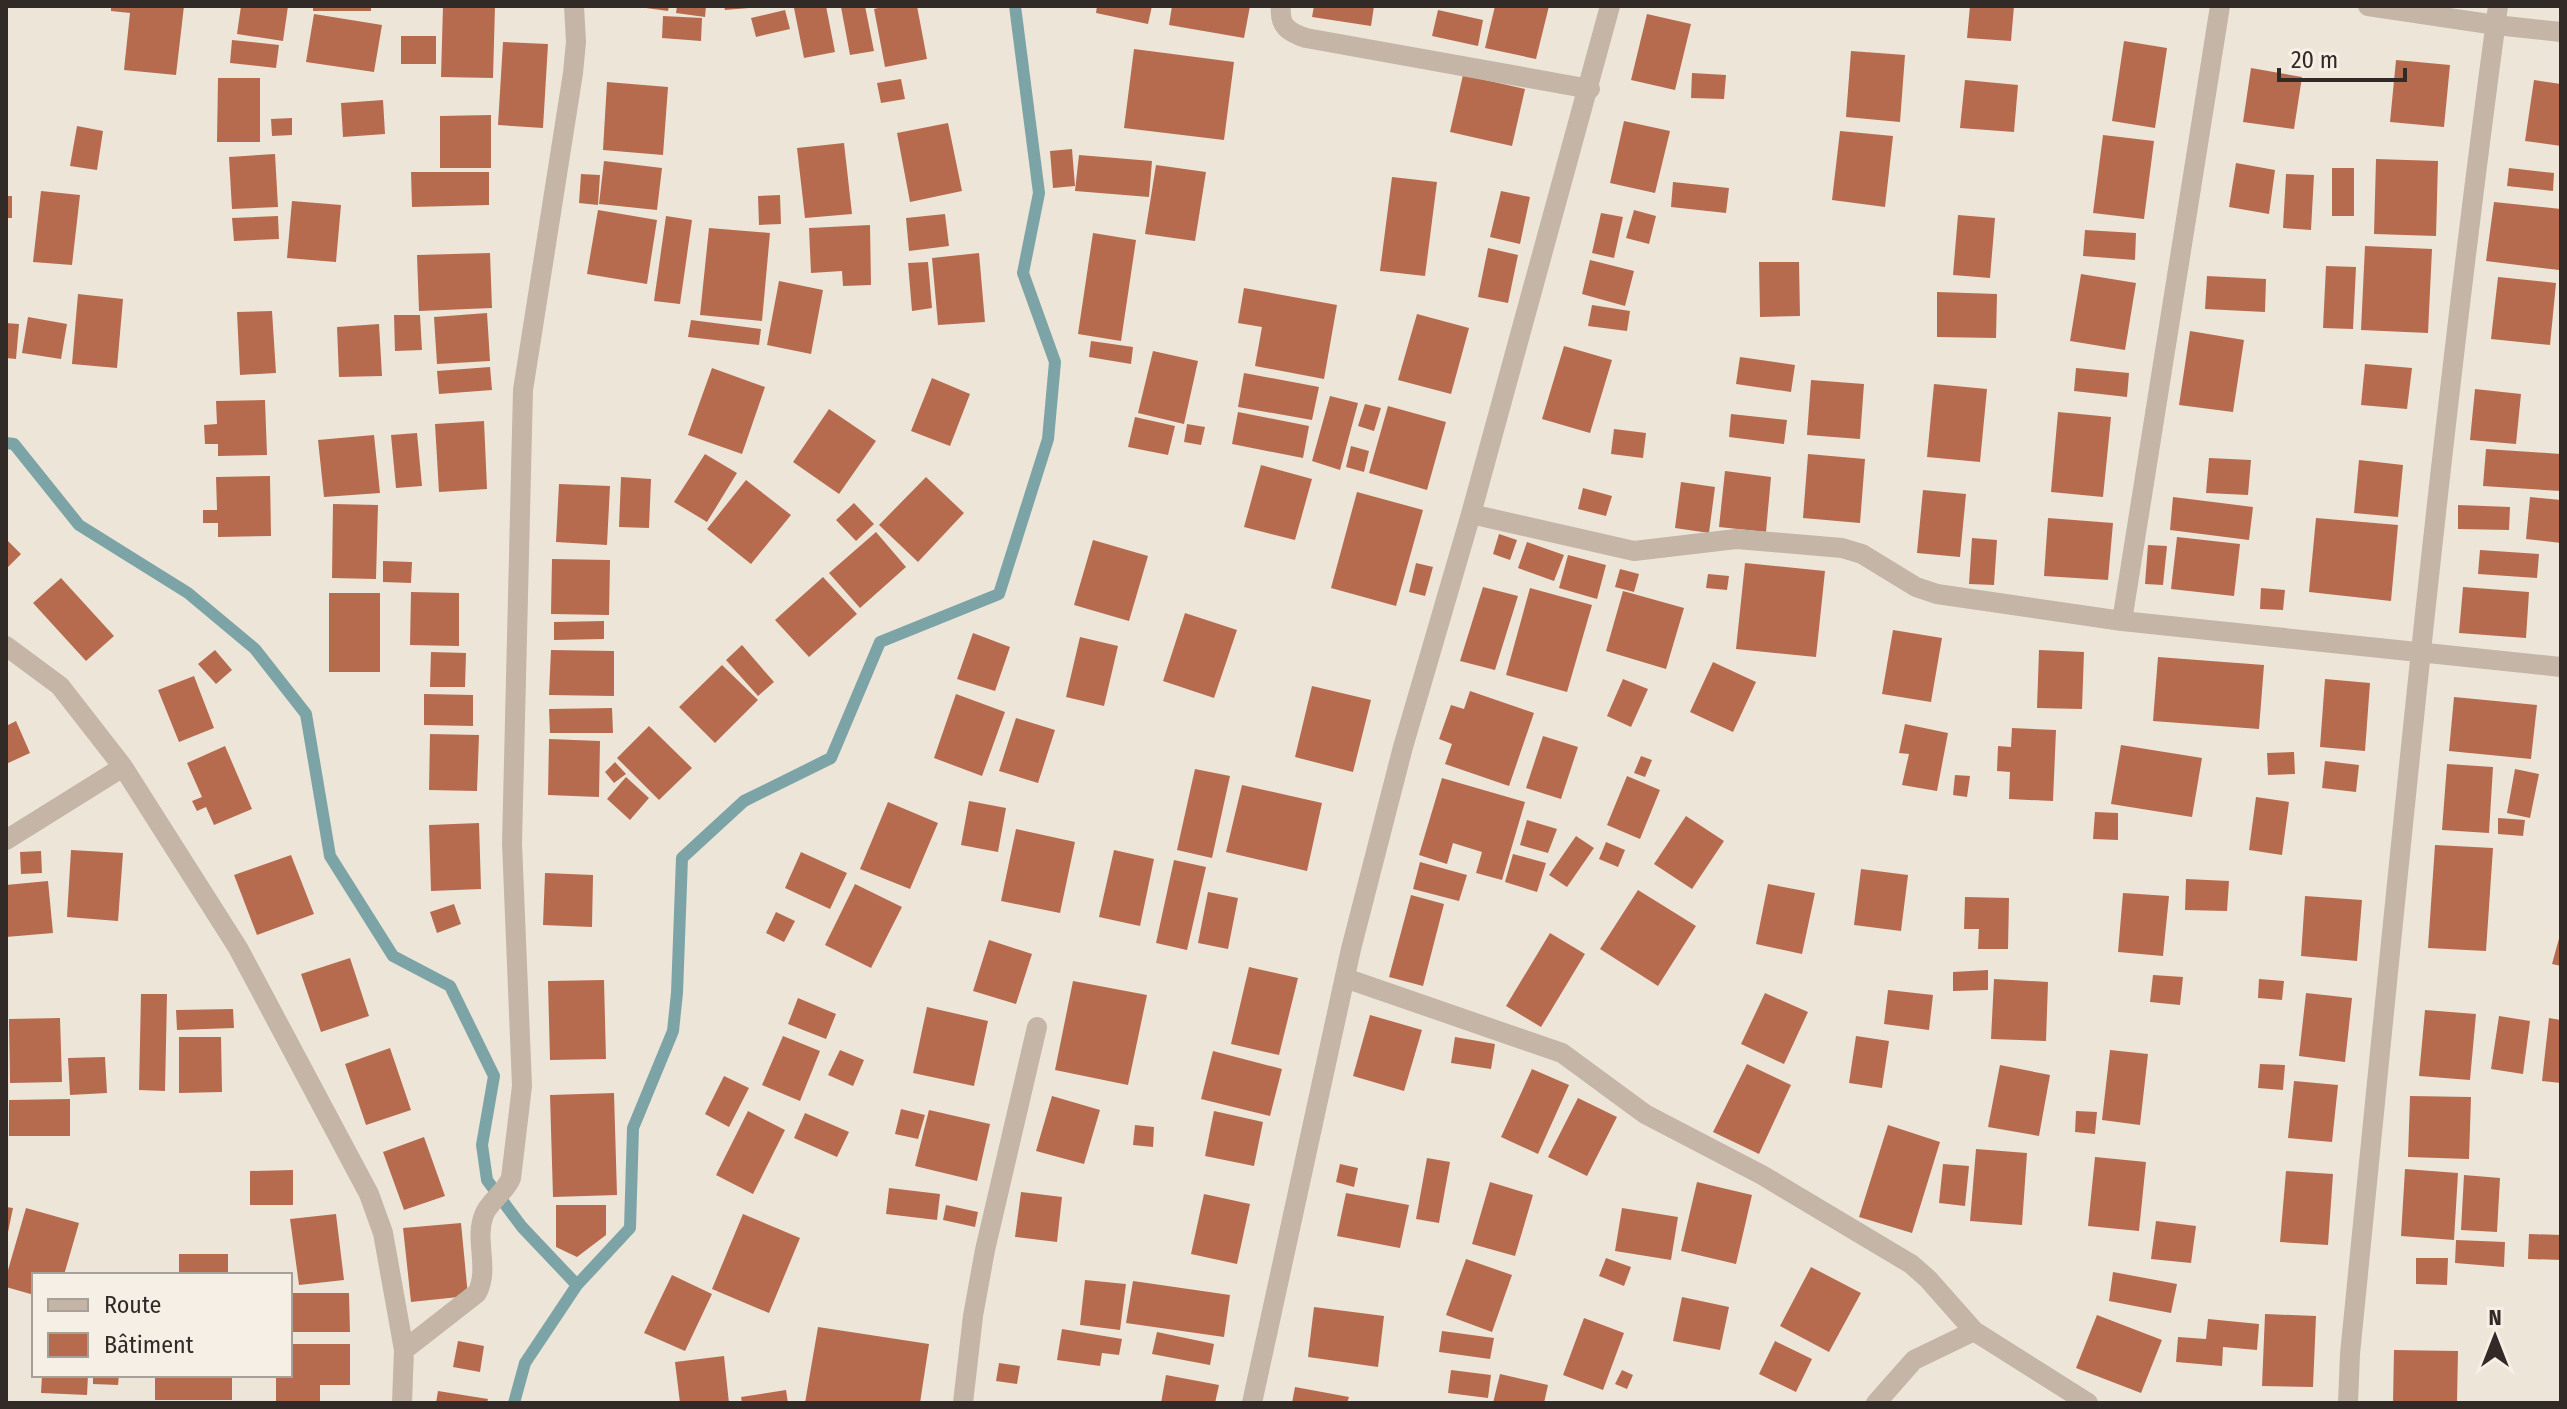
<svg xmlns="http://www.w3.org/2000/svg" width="2567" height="1409" viewBox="0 0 2567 1409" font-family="'Fira Sans Condensed',sans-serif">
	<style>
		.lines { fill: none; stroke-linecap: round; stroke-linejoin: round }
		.stream { stroke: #7ca4a7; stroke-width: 12 }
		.building { fill: #b76b4e }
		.minor { stroke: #c4b5a7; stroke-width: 20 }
	</style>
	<rect width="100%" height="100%" fill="#eee5d9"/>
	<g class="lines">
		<path class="stream" d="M6,443L14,444L79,525L188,593L255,649L306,714L330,856L393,956L450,986L494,1076L482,1145L487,1180L522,1227L577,1285
			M514,1403L525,1363L577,1285L630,1228L633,1128L673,1031L677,993L682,858L744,801L831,758L880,642L999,594L1048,439L1055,362L1023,273L1039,193L1015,6"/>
	</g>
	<path class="building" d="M111,6H184L176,75L124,70L130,13L111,11Z
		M241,6H288L283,41L237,34Z
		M313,6H371V11H313Z
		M443,6H495L493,78L441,77Z
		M646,6H669L668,11L646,8Z
		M677,6H706L705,17L676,13Z
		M724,6H749V8L725,10Z
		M803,6H826L835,52L804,58L794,8Z
		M848,6H865L874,51L850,55L841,7Z
		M886,6H917L927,59L885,67L874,9Z
		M1097,6H1152L1148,24L1096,13Z
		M1172,6H1250L1244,38L1169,25Z
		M1314,6H1374L1371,26L1312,17Z
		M1495,6H1549L1536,59L1485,48Z
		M1970,6H2014L2011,41L1967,38Z
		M785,10L790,29L756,37L751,18Z
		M1438,10L1483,20L1478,46L1432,36Z
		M314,14L382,25L374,72L306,62Z
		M1647,14L1691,24L1675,90L1631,80Z
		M663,16L702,18L701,41L662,38Z
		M401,36H436V64H401Z
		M232,40L279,45L276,68L230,63Z
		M2124,41L2167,48L2155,128L2112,121Z
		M503,42L548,44L543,128L498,125Z
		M1134,49L1234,62L1224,140L1124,128Z
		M1851,51L1905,55L1900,122L1846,117Z
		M2396,60L2450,65L2444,127L2390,122Z
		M2251,68L2302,77L2294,129L2243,122Z
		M1692,73L1726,75L1724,99L1691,98Z
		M1463,75L1525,89L1512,146L1450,132Z
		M218,78H260V142H217Z
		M901,79L905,99L881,103L877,83Z
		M1965,80L2018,85L2014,132L1960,128Z
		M2534,80L2561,84V146L2525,141Z
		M607,82L668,87L663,155L603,150Z
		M383,100L385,134L343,137L341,103Z
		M491,115V168H440V116Z
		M292,118V135L272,136L271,119Z
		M1624,121L1670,131L1655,193L1610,183Z
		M948,123L962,191L910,202L897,133Z
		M77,126L103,131L97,170L70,166Z
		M1840,131L1893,136L1885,207L1832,200Z
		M2103,135L2154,141L2144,219L2093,213Z
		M844,143L852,214L805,218L797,148Z
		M1072,149L1075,186L1053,188L1050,151Z
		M275,154L278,207L232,209L229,157Z
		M1079,155L1152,161L1149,197L1075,191Z
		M2376,159L2438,161L2436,236L2374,234Z
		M604,161L662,168L657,210L599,204Z
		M2236,163L2275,170L2269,214L2229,207Z
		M1156,165L1206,172L1195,241L1145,234Z
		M2332,168H2354V216H2332Z
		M2509,168L2554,173L2553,191L2507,186Z
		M411,172H489V205L412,207Z
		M581,174L600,175L598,205L579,203Z
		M2286,174L2314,175L2311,230L2283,228Z
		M1392,177L1437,182L1425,276L1380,271Z
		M1673,182L1729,188L1726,213L1671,207Z
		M41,191L80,195L72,265L33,262Z
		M1501,191L1530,197L1520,244L1490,237Z
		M780,195L781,224L759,225L758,196Z
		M6,196H12V218H6Z
		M292,201L341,205L336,262L287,258Z
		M2494,202L2561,209L2559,270L2486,261Z
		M598,210L657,220L647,284L587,274Z
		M1634,210L1656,216L1649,244L1626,238Z
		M1601,213L1623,217L1614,258L1592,253Z
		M945,214L949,246L909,251L906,218Z
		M1958,215L1995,218L1990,278L1953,275Z
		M278,216L279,239L234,241L232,218Z
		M666,216L692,220L680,304L654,301Z
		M870,225L871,285L843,286L842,271L811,273L809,228Z
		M709,228L770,233L762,321L700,315Z
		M2085,230L2136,233L2135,260L2083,256Z
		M1093,233L1136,240L1121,341L1078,334Z
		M2365,246L2432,249L2428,333L2361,330Z
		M1488,248L1518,255L1508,303L1478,297Z
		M490,253L492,308L419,311L417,255Z
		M979,253L985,322L938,325L932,258Z
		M1590,260L1634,271L1625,306L1582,294Z
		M928,262L932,308L912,311L908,263Z
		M1759,262H1799L1800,316L1760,317Z
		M2326,266L2356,267L2353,329L2323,328Z
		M2081,274L2136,283L2125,350L2070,341Z
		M2207,276L2266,279L2265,312L2205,309Z
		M2498,277L2556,283L2550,345L2491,339Z
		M779,281L823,290L811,354L767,345Z
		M1244,288L1337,305L1324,379L1255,366L1262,327L1238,323Z
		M1937,292L1997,294L1996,338L1937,337Z
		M78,294L123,299L117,368L72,364Z
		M1592,305L1630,311L1627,331L1588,326Z
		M272,311L276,373L240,375L237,312Z
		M487,313L490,361L437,364L434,317Z
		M1417,314L1469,328L1451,394L1398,380Z
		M394,315H420L422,350L395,351Z
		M28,317L67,324L61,359L22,353Z
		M691,320L761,329L759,345L688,337Z
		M6,323L19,324L16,359L6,358Z
		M379,324L382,376L339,377L337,327Z
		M2190,331L2244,340L2233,412L2179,405Z
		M1091,341L1133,347L1131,364L1089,357Z
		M1564,346L1612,360L1590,433L1542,419Z
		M1153,351L1198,361L1184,424L1138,413Z
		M1740,357L1795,365L1791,392L1736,384Z
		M2365,364L2412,368L2407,409L2361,405Z
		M490,367L492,390L439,394L437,371Z
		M712,368L765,387L742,454L688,435Z
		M2076,368L2129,373L2127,397L2074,391Z
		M1244,373L1319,387L1312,420L1238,407Z
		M932,378L970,394L950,446L911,431Z
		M1811,380L1864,384L1860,439L1807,435Z
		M1934,384L1987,389L1980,462L1927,457Z
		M2475,389L2521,394L2516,444L2470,440Z
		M1330,396L1358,403L1340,470L1312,461Z
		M265,400L267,455L218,456V444H205L204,425L217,424L216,401Z
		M1365,404L1381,408L1374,431L1358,426Z
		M1388,406L1446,422L1427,490L1369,473Z
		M829,409L876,441L839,494L793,462Z
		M1238,412L1309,426L1303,458L1232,444Z
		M2058,412L2111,417L2103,497L2051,492Z
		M1731,414L1787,420L1784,444L1729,437Z
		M1135,417L1175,426L1168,455L1128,447Z
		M484,421L487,489L439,492L435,424Z
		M1187,424L1205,427L1201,445L1184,442Z
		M1614,429L1646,433L1643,458L1611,454Z
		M417,433L422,486L396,488L391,435Z
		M374,435L380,493L324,497L318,440Z
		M1351,446L1369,451L1364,472L1346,467Z
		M2486,449L2561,454V491L2483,486Z
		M705,454L737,473L707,522L674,502Z
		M1808,454L1865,459L1860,523L1803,518Z
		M2209,458L2251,460L2248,495L2206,493Z
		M2359,460L2403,465L2398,517L2354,513Z
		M1261,465L1312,479L1295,540L1244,527Z
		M1725,471L1771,477L1766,532L1719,527Z
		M270,476L271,536L218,537V523H203V510H217L216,477Z
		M621,477L651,479L649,528L619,527Z
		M926,477L964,513L918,562L879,525Z
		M746,480L791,515L751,564L707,529Z
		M1681,482L1715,487L1709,533L1675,528Z
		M559,484L610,486L607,545L556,542Z
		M1583,488L1612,496L1606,516L1578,509Z
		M1923,490L1966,494L1960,557L1917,553Z
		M1357,492L1423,510L1396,606L1331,588Z
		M2173,497L2253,507L2249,540L2170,530Z
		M2530,497L2561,500V543L2526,539Z
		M854,503L874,524L856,541L836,520Z
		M333,504L378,505L376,579L332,578Z
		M2458,505L2510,507L2509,530L2458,529Z
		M2048,518L2113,523L2108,580L2044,576Z
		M2316,518L2398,525L2391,601L2309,592Z
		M876,532L906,567L860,608L829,573Z
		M1499,534L1517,540L1510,560L1493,554Z
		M2177,537L2240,544L2234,596L2171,589Z
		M1972,538L1997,540L1994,585L1969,584Z
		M6,539L21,554L6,569Z
		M1093,540L1148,556L1129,621L1074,605Z
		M1527,542L1564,555L1554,581L1518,568Z
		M2148,545L2167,546L2163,585L2145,584Z
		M2480,550L2539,554L2537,578L2478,574Z
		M1568,555L1606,565L1597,599L1559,588Z
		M552,559L610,560L609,615L551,614Z
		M383,561L412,562L411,583L383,582Z
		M1416,563L1433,567L1425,596L1409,592Z
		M1745,563L1825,571L1816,657L1736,649Z
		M1620,569L1639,574L1634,592L1615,587Z
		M1708,574L1729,576L1727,590L1706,588Z
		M823,577L857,614L809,657L775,620Z
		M61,578L114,636L86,661L33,603Z
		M1483,587L1518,596L1495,670L1460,661Z
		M2463,587L2529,592L2526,638L2459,633Z
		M1530,588L1592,605L1567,692L1506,675Z
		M2261,588L2285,590L2283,610L2260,609Z
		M1623,591L1684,608L1666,669L1606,651Z
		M411,592L459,593V646L410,645Z
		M329,593H380V672H329Z
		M1185,613L1237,630L1214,698L1163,681Z
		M604,621V639L554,640V622Z
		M1893,630L1942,638L1931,702L1882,694Z
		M973,633L1010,647L995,691L957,679Z
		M1080,637L1118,646L1104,706L1066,697Z
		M742,645L774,682L758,696L726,660Z
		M215,650L232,670L216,684L198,664Z
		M551,650L614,651V696L549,695Z
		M2039,650L2084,652L2082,709L2037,708Z
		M431,652L466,653L465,687H430Z
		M2158,657L2264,665L2259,729L2153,721Z
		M1713,662L1756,682L1733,732L1690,712Z
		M722,665L758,700L715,743L679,707Z
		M194,676L214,728L179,742L158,690Z
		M1623,679L1648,689L1631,727L1607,716Z
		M2325,679L2370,683L2365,751L2320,747Z
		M1312,686L1371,700L1353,772L1295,757Z
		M1470,691L1534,713L1509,786L1445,764L1452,744L1439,739L1451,705L1464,709Z
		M424,694L473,695V726L424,725Z
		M956,694L1005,712L982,776L934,758Z
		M2454,697L2537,705L2531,759L2449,751Z
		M612,708L613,733H550L549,709Z
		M1016,718L1055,730L1038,783L999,771Z
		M16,721L30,753L6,764V726Z
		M1905,724L1948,733L1937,791L1902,785L1909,754L1899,753Z
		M649,726L692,768L659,800L617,758Z
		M2012,728L2056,730L2053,801L2009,799L2010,772L1997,771L1998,746L2011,747Z
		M430,734L479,735L477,791L429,790Z
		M1543,736L1578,747L1561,799L1526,788Z
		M549,739L600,741L599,797L548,795Z
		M2121,745L2202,758L2192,817L2111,804Z
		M225,746L252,809L214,825L206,807L197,811L192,801L202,797L187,763Z
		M2294,752L2295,774L2268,775L2267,753Z
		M1641,756L1652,760L1645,777L1634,773Z
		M2325,761L2359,765L2356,792L2322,788Z
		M615,762L626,774L614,783L605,772Z
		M2447,764L2493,767L2489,833L2442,830Z
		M1195,769L1230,776L1212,858L1177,850Z
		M2515,769L2539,774L2530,818L2507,813Z
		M1955,775L1970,776L1967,797L1953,795Z
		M1627,776L1660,790L1640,839L1607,825Z
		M626,777L649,798L630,820L607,799Z
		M1442,778L1525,802L1502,880L1476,873L1482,852L1453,843L1447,864L1419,855Z
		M1242,785L1322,803L1307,871L1226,852Z
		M2256,797L2289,802L2282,855L2249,850Z
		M969,801L1006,808L998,852L961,845Z
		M888,802L938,823L910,889L860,869Z
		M2095,812L2118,813V840L2093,839Z
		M1686,816L1724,841L1692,889L1654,864Z
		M2498,818L2525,820L2523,836L2498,834Z
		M1527,820L1557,829L1548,853L1520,845Z
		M479,823L481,889L431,891L429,825Z
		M1016,829L1075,842L1060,913L1001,901Z
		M1576,836L1594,848L1567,887L1549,875Z
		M1606,842L1625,850L1618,867L1599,859Z
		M2435,845L2493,848L2486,951L2428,948Z
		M71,850L123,853L118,921L67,917Z
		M1114,850L1154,859L1140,926L1099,917Z
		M41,851L42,873L21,874L20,852Z
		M801,852L847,873L830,909L785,888Z
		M1513,854L1546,863L1537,892L1505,882Z
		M291,855L314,914L257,935L234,875Z
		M1174,860L1206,867L1187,950L1156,943Z
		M1420,862L1467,875L1459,901L1413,889Z
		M1861,869L1908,875L1901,931L1854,925Z
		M545,873L593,875L592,927L543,925Z
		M2186,879L2229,881L2227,911L2185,910Z
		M48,881L53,933L6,937V885Z
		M855,884L902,907L871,968L825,945Z
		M1768,884L1815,893L1802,954L1756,944Z
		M1638,890L1696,926L1658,986L1600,949Z
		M1208,892L1238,898L1228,949L1198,943Z
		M2123,893L2169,896L2163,956L2118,952Z
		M1411,895L1444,904L1423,986L1389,977Z
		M2305,896L2362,900L2357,961L2301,956Z
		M1965,897L2009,898L2008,949H1978L1979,929H1964Z
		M454,904L461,924L437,933L430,912Z
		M776,912L795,921L784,942L766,933Z
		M1550,933L1585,954L1541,1027L1506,1006Z
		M2560,935H2561V966L2552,964Z
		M989,940L1032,954L1016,1004L973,991Z
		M350,958L369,1016L321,1032L301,974Z
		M1249,967L1298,978L1279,1055L1231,1044Z
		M1988,970V990L1953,991V972Z
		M2153,975L2183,977L2180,1005L2150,1002Z
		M1994,979L2048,982L2046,1041L1991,1039Z
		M2259,979L2284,981L2282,1000L2258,998Z
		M604,980L606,1059L550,1060L548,981Z
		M1073,981L1147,995L1128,1085L1055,1070Z
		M1888,990L1933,995L1929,1030L1884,1024Z
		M1765,993L1808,1012L1784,1064L1741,1044Z
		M2306,993L2352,998L2345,1062L2299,1056Z
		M141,994H167L165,1091L139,1090Z
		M798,998L836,1014L826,1039L788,1024Z
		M927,1007L988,1021L974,1086L913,1073Z
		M233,1009L234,1028L177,1030L176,1010Z
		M2425,1010L2476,1014L2470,1080L2419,1076Z
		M1370,1015L1422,1030L1404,1091L1353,1076Z
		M2499,1016L2530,1021L2523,1074L2491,1069Z
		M60,1018L62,1082L10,1083L9,1019Z
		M2549,1018L2561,1020V1083L2542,1081Z
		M783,1036L820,1051L800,1101L762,1085Z
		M1856,1036L1889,1041L1882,1088L1849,1083Z
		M179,1037H221L222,1092L179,1093Z
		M1455,1037L1495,1044L1491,1069L1451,1063Z
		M390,1048L411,1110L366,1125L345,1064Z
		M840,1050L864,1060L853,1086L828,1075Z
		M2110,1050L2148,1054L2140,1125L2102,1120Z
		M1213,1051L1282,1069L1270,1116L1201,1099Z
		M105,1057L107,1093L70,1095L68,1058Z
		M1747,1064L1791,1085L1759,1154L1713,1132Z
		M2260,1064L2285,1065L2283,1090L2258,1088Z
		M2000,1065L2050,1075L2039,1136L1988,1127Z
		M1532,1069L1569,1085L1538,1154L1501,1137Z
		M724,1076L749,1088L729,1127L705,1114Z
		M2294,1081L2338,1085L2332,1142L2288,1138Z
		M614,1093L617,1195L553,1197L550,1095Z
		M1052,1096L1100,1110L1084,1164L1036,1151Z
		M2410,1096L2471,1097L2469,1159L2408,1157Z
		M1578,1098L1617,1117L1587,1176L1548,1157Z
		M70,1099V1136H9V1100Z
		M901,1109L925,1115L918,1139L895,1134Z
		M929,1110L990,1124L977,1181L915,1166Z
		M748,1111L785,1130L753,1194L716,1175Z
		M1214,1111L1263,1122L1254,1166L1205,1156Z
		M2076,1111L2097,1112L2095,1134L2075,1132Z
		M805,1113L849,1132L837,1157L794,1138Z
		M1135,1125L1154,1127L1153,1147L1133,1145Z
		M1888,1125L1940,1142L1912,1233L1859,1217Z
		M424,1137L445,1196L404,1210L383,1152Z
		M1976,1149L2027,1153L2022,1225L1970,1221Z
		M2095,1157L2146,1162L2139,1231L2088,1226Z
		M1427,1158L1450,1162L1439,1223L1416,1219Z
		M1340,1164L1358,1168L1354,1187L1336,1182Z
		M1943,1164L1969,1166L1965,1206L1939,1203Z
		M2405,1169L2458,1173L2454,1240L2401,1236Z
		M293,1170V1205H250V1171Z
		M2286,1171L2333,1174L2328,1245L2280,1242Z
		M2464,1175L2500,1178L2497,1232L2461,1230Z
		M1490,1182L1533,1195L1515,1256L1472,1244Z
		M1697,1182L1752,1195L1736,1264L1681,1251Z
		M889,1188L940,1194L937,1220L886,1214Z
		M1021,1192L1062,1197L1057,1242L1015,1237Z
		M1346,1193L1409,1205L1400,1248L1337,1236Z
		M1204,1194L1250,1204L1237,1264L1191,1254Z
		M556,1205H606V1235L577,1257L556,1247Z
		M946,1205L978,1212L975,1227L943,1220Z
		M6,1207L13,1208L7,1237H6Z
		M26,1208L79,1223L64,1275H34V1295L6,1287V1277Z
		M1622,1208L1678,1217L1671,1260L1615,1251Z
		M336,1214L344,1280L299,1285L290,1219Z
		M743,1214L800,1238L769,1313L712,1289Z
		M2156,1221L2196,1226L2191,1263L2151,1259Z
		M461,1223L468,1296L411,1302L403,1228Z
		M2529,1234L2561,1235V1260L2528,1259Z
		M2456,1240L2505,1242L2504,1267L2455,1263Z
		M179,1254H228V1275H179Z
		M1606,1258L1631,1267L1624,1286L1599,1276Z
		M2416,1258H2448L2447,1285L2416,1284Z
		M1466,1259L1512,1275L1492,1332L1446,1315Z
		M1811,1267L1861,1293L1829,1352L1780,1326Z
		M2113,1272L2177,1284L2171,1313L2109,1301Z
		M672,1275L712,1294L685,1351L644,1333Z
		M1085,1280L1126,1284L1120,1330L1080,1325Z
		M1133,1281L1230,1295L1224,1337L1126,1323Z
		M292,1293H349L350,1332H292Z
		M1682,1297L1729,1307L1720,1350L1673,1341Z
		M1314,1307L1384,1316L1378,1367L1308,1357Z
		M2265,1314L2316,1316L2313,1387L2262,1386Z
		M2097,1315L2162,1340L2141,1393L2076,1368Z
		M1584,1318L1624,1333L1603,1390L1563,1375Z
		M2208,1319L2259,1324L2257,1350L2223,1347L2222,1366L2176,1362L2178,1337L2206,1339Z
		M818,1327L929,1344L920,1403H805Z
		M1062,1329L1122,1339L1119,1355L1102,1353L1100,1366L1057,1360Z
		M1442,1331L1494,1338L1490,1359L1439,1352Z
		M1157,1332L1214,1344L1210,1365L1152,1354Z
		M458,1341L484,1346L480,1372L453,1367Z
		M1775,1341L1812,1359L1796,1392L1759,1374Z
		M290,1344H350V1385H320V1403H276V1375H290Z
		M2394,1350L2458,1351L2457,1403H2393Z
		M724,1356L729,1403H680L675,1362Z
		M999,1363L1020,1366L1017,1384L996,1381Z
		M1451,1370L1491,1375L1488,1398L1448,1393Z
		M1622,1370L1633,1375L1627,1389L1615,1384Z
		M1500,1374L1548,1385L1544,1403H1493Z
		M42,1375H88L87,1395L41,1393Z
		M93,1375H119L118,1385L93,1384Z
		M155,1375H232V1400H155Z
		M1166,1375L1219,1385L1215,1403H1161Z
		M1295,1387L1349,1397L1347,1403H1292Z
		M786,1390L788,1403H742L741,1397Z
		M438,1391L488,1399L487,1403H436Z"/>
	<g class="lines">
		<path class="minor" d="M1281,6C1279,26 1288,32 1306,38L1590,89
			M2368,6L2496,25L2561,32
			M1471,514L1634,551L1736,539L1842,548L1862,554L1916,587L1937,594L2122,621L2561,667
			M2122,621L2220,6
			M6,646L60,686L123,767L238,948L369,1194L383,1233L404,1350L402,1403
			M6,840L123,767
			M1345,978L1562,1053L1645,1114L1762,1175L1911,1264L1928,1279L1974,1331
			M404,1350L477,1293C490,1269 474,1239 484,1215C489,1201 505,1193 511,1178L522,1086L512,843L523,390L573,73L576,42L574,6
			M963,1403L973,1316L985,1250L1037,1027
			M1252,1403L1351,949L1403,747L1471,514L1610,6
			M1876,1403L1914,1360L1974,1331L2088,1403
			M2348,1403L2350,1354C2395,904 2437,454 2498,6"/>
	</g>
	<rect width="2567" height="1409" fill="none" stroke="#312a27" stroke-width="16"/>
	<rect x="32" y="1273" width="260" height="104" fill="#f6efe5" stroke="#a7a099" stroke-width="2"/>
	<rect x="48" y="1299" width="40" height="12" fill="#c4b5a7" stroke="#a7a099" stroke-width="2"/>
	<text x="104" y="1313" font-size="24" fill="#312a27">Route</text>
	<rect x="48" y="1333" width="40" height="24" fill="#b76b4e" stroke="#a7a099" stroke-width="2"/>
	<text x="104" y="1353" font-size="24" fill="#312a27">Bâtiment</text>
	<g transform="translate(2495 1337)" stroke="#f6efe5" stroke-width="6" paint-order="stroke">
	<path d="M0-6L14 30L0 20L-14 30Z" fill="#312a27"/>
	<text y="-12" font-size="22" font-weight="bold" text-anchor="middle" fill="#312a27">N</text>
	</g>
	<path d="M2279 68v12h126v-12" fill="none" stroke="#312a27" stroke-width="4"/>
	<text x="2291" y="68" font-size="24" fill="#312a27" stroke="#f6efe5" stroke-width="6" paint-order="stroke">20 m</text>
</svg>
